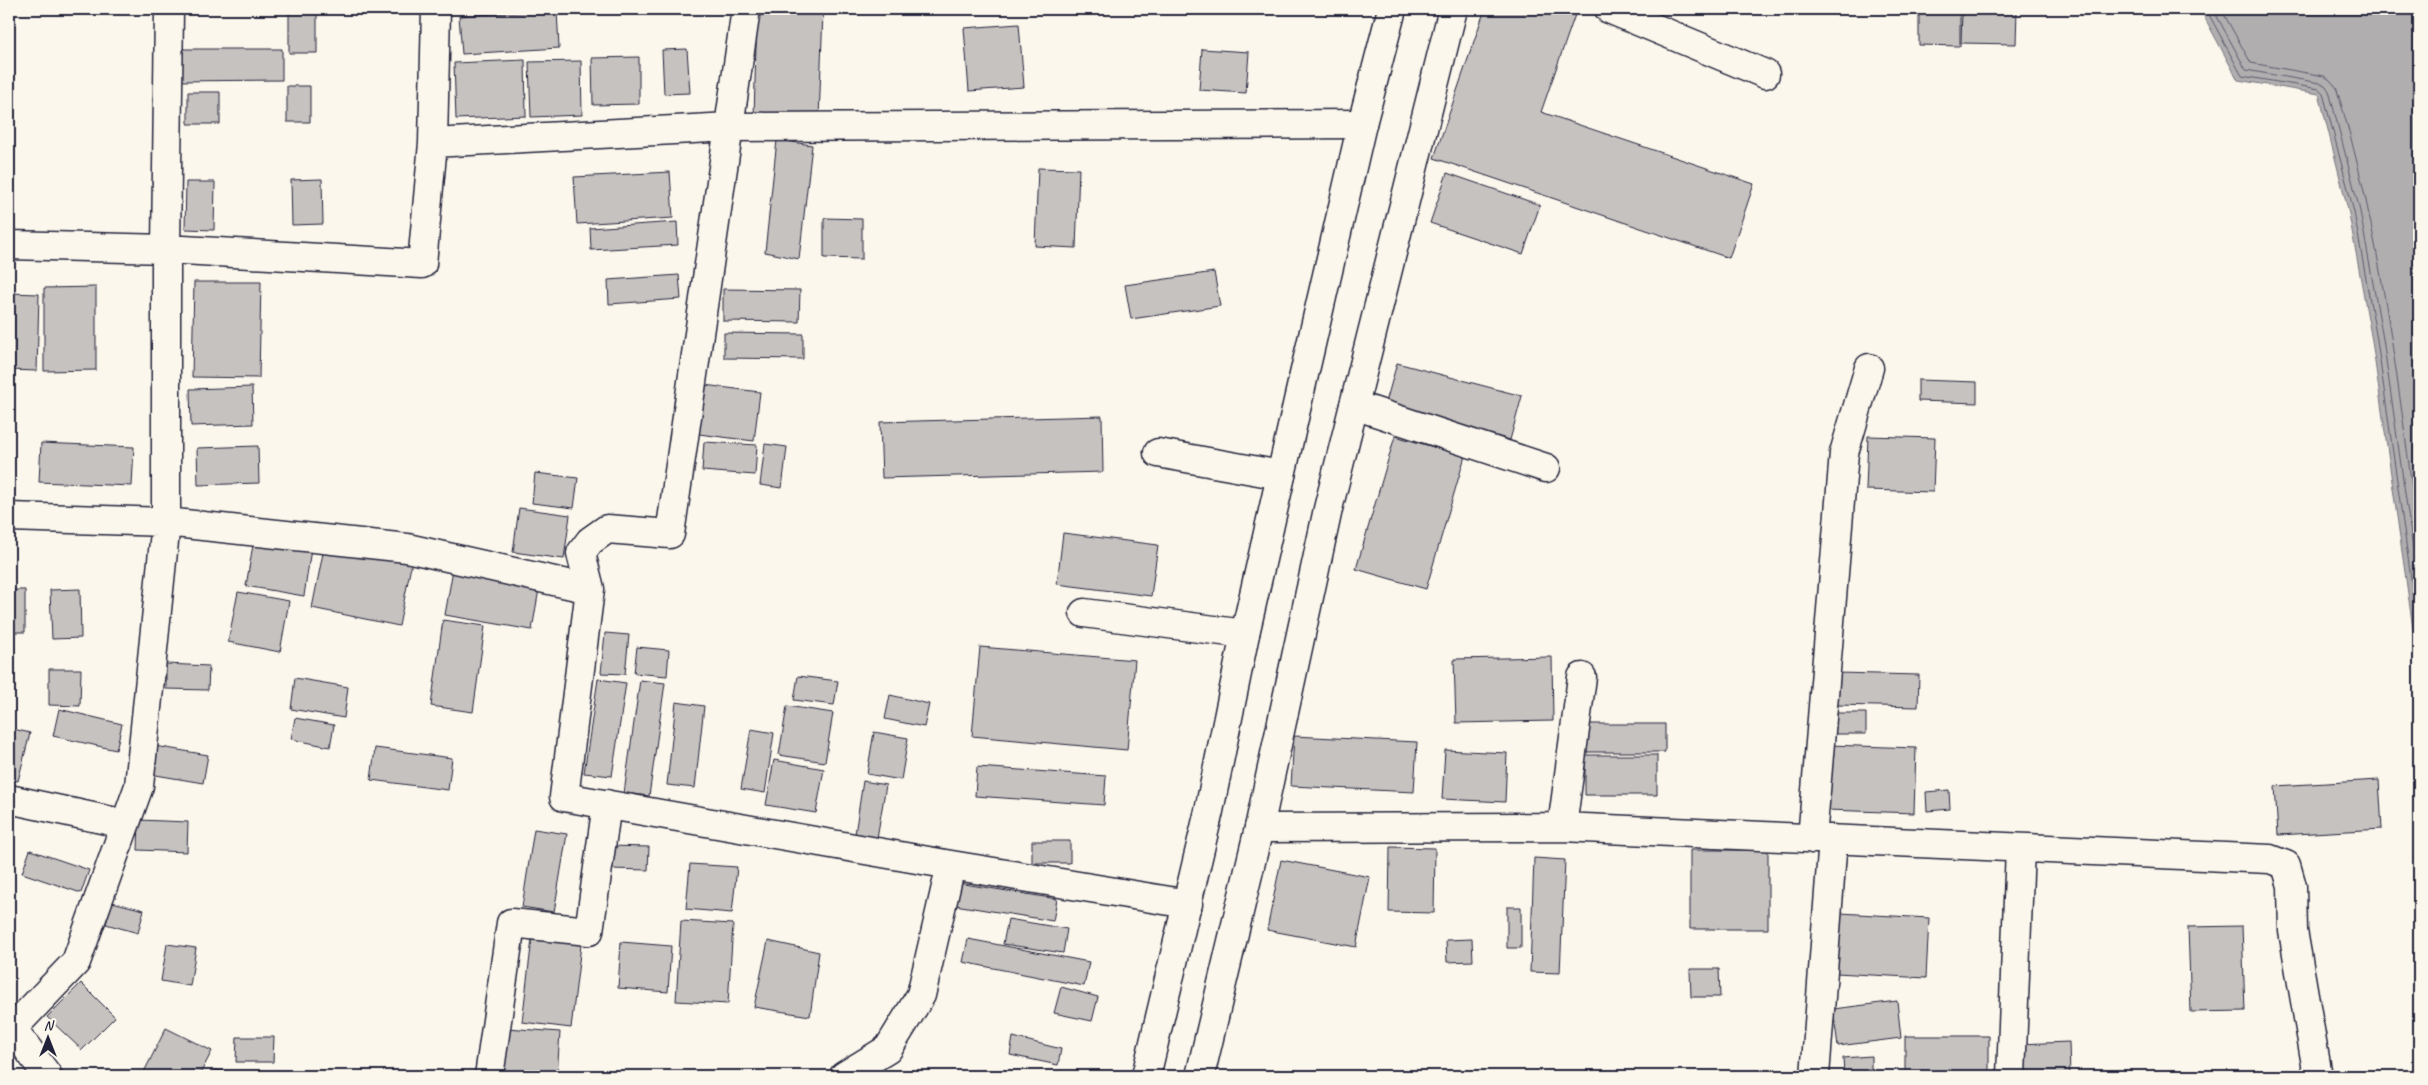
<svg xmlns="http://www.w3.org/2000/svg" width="2428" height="1085" viewBox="0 0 2428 1085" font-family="Caveat,sans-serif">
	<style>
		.water { fill: #b1aeb0; stroke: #787681 }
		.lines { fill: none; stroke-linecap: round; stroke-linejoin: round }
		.shore { stroke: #5b5a6a; stroke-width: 1 }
		.building { fill: #c6c2c0; stroke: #22223b }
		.street-casing { stroke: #22223b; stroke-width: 31 }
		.highway-casing { stroke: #22223b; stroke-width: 31 }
		.street { stroke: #fbf7ec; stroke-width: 28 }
		.highway { stroke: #fbf7ec; stroke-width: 28 }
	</style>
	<rect width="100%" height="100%" fill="#fbf7ec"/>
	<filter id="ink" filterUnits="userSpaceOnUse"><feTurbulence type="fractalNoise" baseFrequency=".02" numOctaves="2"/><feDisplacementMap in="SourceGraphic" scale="10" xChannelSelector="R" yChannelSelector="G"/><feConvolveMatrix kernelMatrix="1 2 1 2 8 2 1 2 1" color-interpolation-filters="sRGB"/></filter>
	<g filter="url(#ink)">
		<path class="water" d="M2200,9H2419V671L2372,341L2349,214L2319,94L2238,80Z"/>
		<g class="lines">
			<path class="shore" d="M2206,9L2242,76L2319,89L2323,93L2354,212L2377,340L2419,635
				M2213,9L2246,70L2320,83L2325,85L2329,91L2360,211L2383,339L2419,591
				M2221,9L2251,63L2324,76L2330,80L2336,87C2382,233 2398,388 2419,538"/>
		</g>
		<path class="building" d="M289,9H317V53H289Z
			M757,9L823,11L819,119L754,117Z
			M1485,9H1577L1541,112L1754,184L1729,258L1434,158Z
			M1919,9H1960V46L1919,45Z
			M1962,9H2017L2016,44L1961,43Z
			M557,10L559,48L462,54L459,16Z
			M1019,24L1024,87L969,91L964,28Z
			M175,49H282V80L175,81Z
			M687,49L690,93L664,94L662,50Z
			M1202,49L1249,52L1246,93L1199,90Z
			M639,57V104L593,105L592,58Z
			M525,60L526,116L456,119L454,63Z
			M581,61L582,115L531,117L529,62Z
			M287,86H310V122H287Z
			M188,92H220V124H188Z
			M777,140L812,145L799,259L765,252Z
			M1038,168L1079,169L1076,248L1035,246Z
			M670,172L673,218L577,224L574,177Z
			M1447,173L1540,205L1523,254L1430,223Z
			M322,179L323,224L292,225L291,180Z
			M186,182H215L214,230L185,229Z
			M824,218L862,219V259L824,258Z
			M677,222L678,245L591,250L590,228Z
			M1214,272L1220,306L1131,319L1125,285Z
			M679,275L681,299L609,304L608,280Z
			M194,282H261L259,378L192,377Z
			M96,287V370L44,371V288Z
			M723,289L800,290L799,322L723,321Z
			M9,293L39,294L37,371L9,370Z
			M724,333L803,334V359L724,358Z
			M1397,363L1522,396L1510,440L1385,406Z
			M1918,380L1977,382V403L1918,401Z
			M704,385L760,392L754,441L699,434Z
			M252,387L253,424L191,426L190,389Z
			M1102,416L1103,472L882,478L880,422Z
			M1395,436L1465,456L1426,589L1356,569Z
			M1868,436L1935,438L1933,492L1866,490Z
			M704,442L757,445L755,475L702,471Z
			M41,443L134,447L132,486L39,482Z
			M765,444L787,447L782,488L760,485Z
			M258,446L259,483L198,485L197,448Z
			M535,473L578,478L574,508L532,503Z
			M519,508L570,515L564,559L513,552Z
			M255,533L312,542L304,596L246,586Z
			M1063,533L1158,545L1151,596L1057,584Z
			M325,543L412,561L399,626L312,608Z
			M453,569L540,583L532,630L445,615Z
			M80,589L81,638L52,639L50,590Z
			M9,590H25V632H9Z
			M238,592L289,601L280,652L228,642Z
			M443,620L485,626L473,712L431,706Z
			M605,633L629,635L625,674L601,673Z
			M637,647L669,650L667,676L634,673Z
			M980,647L1135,660L1127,750L972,736Z
			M1552,657L1553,721L1456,723L1454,659Z
			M166,664L209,666L208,690L166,689Z
			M49,669H81L80,706L49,705Z
			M1837,673L1919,675L1918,707L1836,705Z
			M798,676L838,681L834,705L794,700Z
			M295,678L348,687L344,718L291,709Z
			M598,679L626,683L612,776L584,773Z
			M640,680L665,683L649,796L624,793Z
			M890,695L929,704L924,727L885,719Z
			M676,702L704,706L695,788L667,785Z
			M787,706L833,713L825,762L779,755Z
			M59,709L122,724L116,750L53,736Z
			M1835,713H1866V734H1835Z
			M295,718L334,725L330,747L291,739Z
			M1582,724H1665V752H1582Z
			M9,728L30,733L18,781L9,779Z
			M751,729L774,733L765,793L741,789Z
			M874,732L908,738L901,780L867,774Z
			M1294,736L1417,742L1414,792L1291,786Z
			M1829,745L1916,748L1914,813L1827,810Z
			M155,746L208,755L203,783L150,774Z
			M375,748L452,758L448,790L371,780Z
			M1445,750L1507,753L1505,802L1442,799Z
			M1585,755H1657V795H1585Z
			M774,760L824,769L816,813L766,805Z
			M977,767L1106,776L1104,805L975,796Z
			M2379,780L2382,829L2278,835L2275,786Z
			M863,781L886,785L877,838L855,834Z
			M1949,790L1950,809L1927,811L1926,792Z
			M139,820L188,822L187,852L138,850Z
			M534,829L567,834L554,912L522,907Z
			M1032,841H1070V863H1032Z
			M609,846L649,847L648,870L609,869Z
			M1390,847L1435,848L1434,913L1389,912Z
			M30,850L89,870L81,893L22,873Z
			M1690,850H1768V929H1690Z
			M1534,858L1565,860L1560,973L1530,972Z
			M1281,860L1370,877L1356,947L1267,930Z
			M690,864L737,867L732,913L686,909Z
			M958,883L1057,899L1053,921L955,905Z
			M112,902L144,910L138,933L106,924Z
			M1507,907H1521V948H1507Z
			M1840,913L1929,918L1926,978L1836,973Z
			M1008,919L1067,929L1063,953L1003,944Z
			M681,921L733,924L728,1004L676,1001Z
			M2242,926L2245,1011L2191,1012L2188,927Z
			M532,939L581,945L571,1028L522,1022Z
			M968,939L1089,962L1084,986L963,962Z
			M1472,939L1473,961L1447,962L1446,940Z
			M768,941L819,952L810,1016L754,1007Z
			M621,942L671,946L668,992L618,988Z
			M167,944L196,948L190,986L161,981Z
			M1690,969H1719L1720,997H1691Z
			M81,983L115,1017L82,1050L47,1017Z
			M1061,987L1098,997L1092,1021L1054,1013Z
			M1897,1001L1901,1038L1838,1046L1833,1009Z
			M166,1028L212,1051L199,1076H142Z
			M507,1028L560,1032L557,1076L503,1072Z
			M1905,1036H1989V1076H1905Z
			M237,1037H274L273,1062H236Z
			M1013,1037L1061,1049L1058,1065L1010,1055Z
			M2069,1042L2070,1076H2020L2019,1044Z
			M1871,1056V1076H1844L1843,1058Z
			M214,1070L276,1076H214Z"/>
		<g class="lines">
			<g class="street-casing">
				<path id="street" d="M1609,9L1765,74
					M433,143L730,127L1362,124
					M9,245L166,249L169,9
					M1354,405L1546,468
					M1158,453L1281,475
					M9,517L166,522L407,548L590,589L564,797L951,865L1188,904
					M590,589L581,553L590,541L607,529L670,534L746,9
					M1084,613L1245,634
					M9,799L125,824
					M1562,827L1582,677
					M1259,828L1562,827L2270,859L2286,865L2292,886L2293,931L2318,1076
					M1812,839L1844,453L1869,368
					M9,1024L48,1076
					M13,1028L76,962L139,786L166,522V249L422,264L433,143L436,9
					M489,1076L511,923L589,931L607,804
					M844,1076L888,1049L921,995L951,865
					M1815,1076L1833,839H1815
					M2011,1076L2020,848"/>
			</g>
			<g class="highway-casing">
				<path id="highway" d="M1146,1076L1209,811L1245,634L1300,392L1362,124L1392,9
					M1200,1076L1259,828L1328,509L1453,9"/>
			</g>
			<use href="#street" class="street"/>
			<use href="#highway" class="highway"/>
		</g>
	</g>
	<rect width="2428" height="1085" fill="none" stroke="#fbf7ec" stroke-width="30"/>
	<rect x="15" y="15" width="2398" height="1055" fill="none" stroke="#22223b" stroke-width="2" filter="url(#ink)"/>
	<g transform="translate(48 1038)" stroke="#fbf7ec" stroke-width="4" paint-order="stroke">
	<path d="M0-4L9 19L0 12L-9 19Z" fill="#22223b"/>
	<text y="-8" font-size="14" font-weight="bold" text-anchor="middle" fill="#22223b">N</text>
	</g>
</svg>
